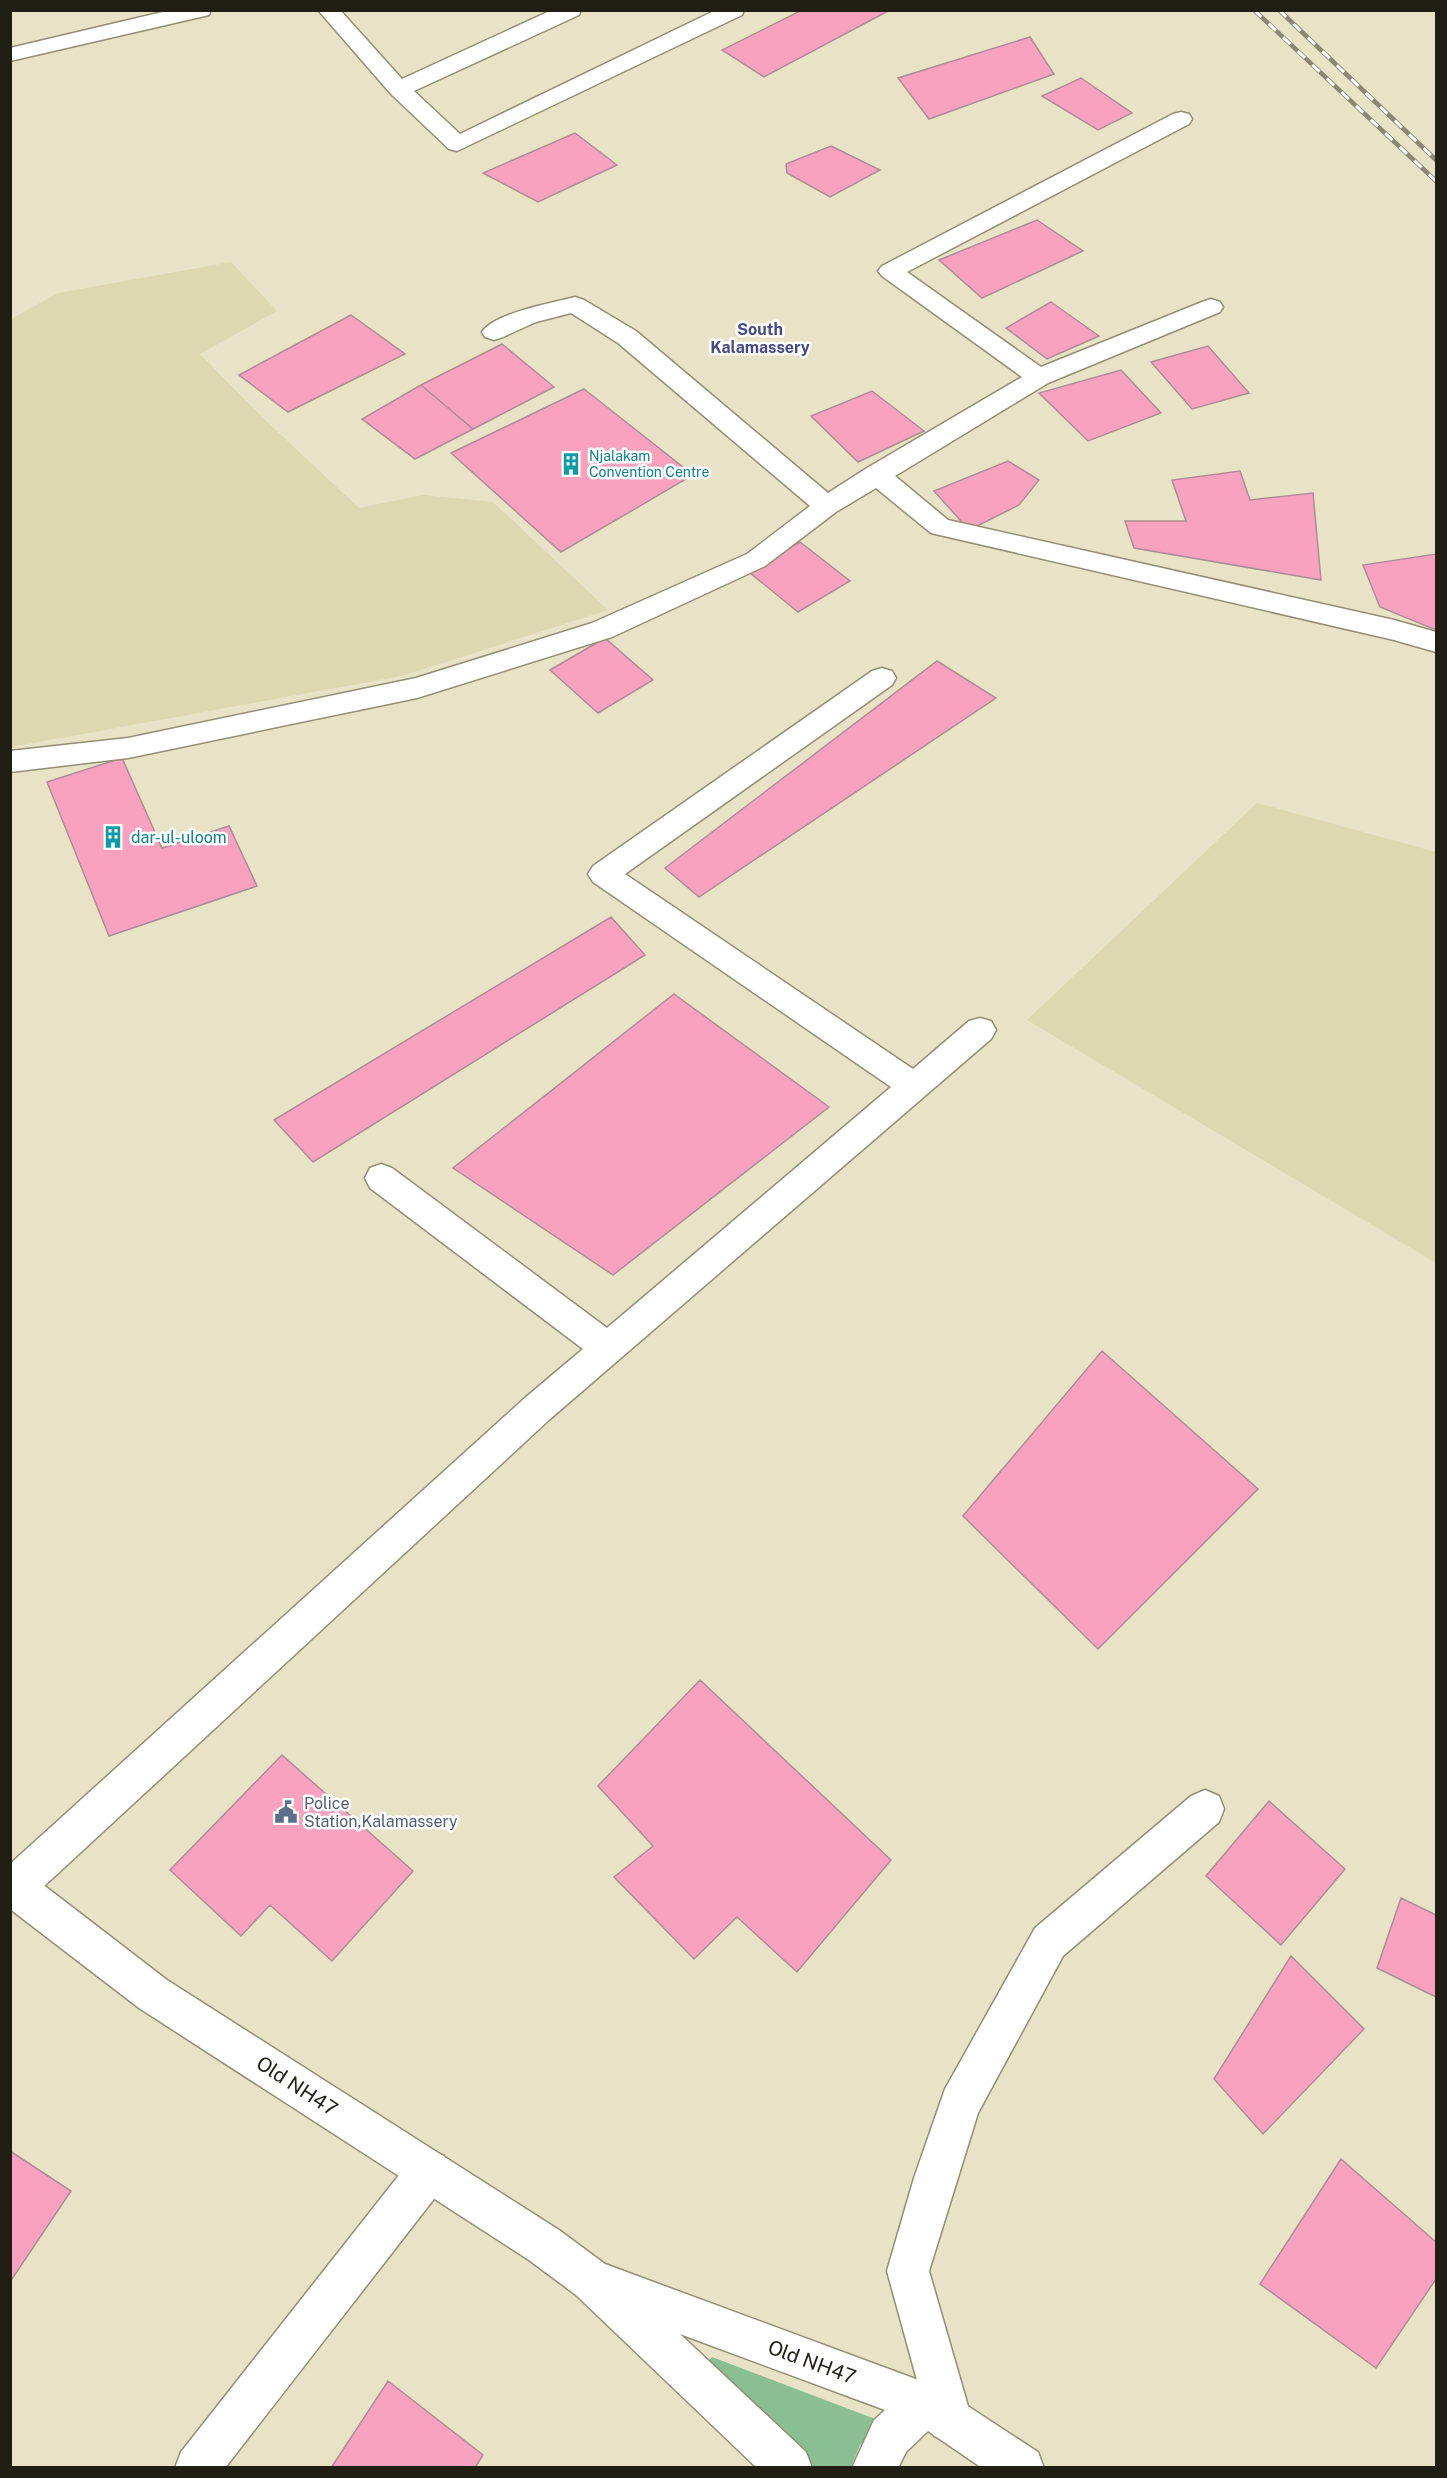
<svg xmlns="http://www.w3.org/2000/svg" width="1447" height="2478" viewBox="0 0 1447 2478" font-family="'Public Sans',sans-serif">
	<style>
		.built { fill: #ddd7b2 }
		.green { fill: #8abf91 }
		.building { fill: #f8a2bf; stroke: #ac8d97; stroke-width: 1.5 }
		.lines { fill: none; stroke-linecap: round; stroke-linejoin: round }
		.minor-casing { stroke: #938e73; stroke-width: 3 }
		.primary-casing { stroke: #938e73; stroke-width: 3 }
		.minor { fill: #fff; fill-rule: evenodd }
		.primary { fill: #fff; fill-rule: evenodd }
		.rail-casing { stroke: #8b8773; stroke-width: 4.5 }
		.rail { stroke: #fff; stroke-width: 3; stroke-dasharray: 10; stroke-linecap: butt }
		.labels { text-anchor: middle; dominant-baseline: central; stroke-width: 5; stroke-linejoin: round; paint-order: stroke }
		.far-culture-label { font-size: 14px; fill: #0d838f; stroke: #fff; text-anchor: start }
		.far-quarter-label { font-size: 16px; font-weight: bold; fill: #454a87; stroke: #fff }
		.culture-label { font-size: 16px; fill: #0d838f; stroke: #fff; text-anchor: start }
		.service-label { font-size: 16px; fill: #4e5e75; stroke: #fff; text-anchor: start }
		.near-street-label { font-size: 20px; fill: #211f14; stroke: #fff }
	</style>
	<rect width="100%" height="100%" fill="#e8e3c6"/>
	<path class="built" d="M231,262L277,311L200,354L263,418L359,508L423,495L493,502L608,610L402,676L11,747V319L58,293Z
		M1257,803L1436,852V1263L1027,1020Z"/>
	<path class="green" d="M712,2357L883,2422L860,2445L851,2467H807L706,2364Z"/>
	<path class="building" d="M802,10H890L764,77L722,50Z
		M1030,37L1054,74L929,119L898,78Z
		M1081,78L1132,113L1098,130L1042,96Z
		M575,133L617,165L538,202L483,173Z
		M831,146L880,170L830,197L787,173L786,164Z
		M1037,220L1083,251L982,298L939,260Z
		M1051,302L1099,336L1047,359L1006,328Z
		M351,315L405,354L288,412L239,375Z
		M502,344L554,387L473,429L421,385Z
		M1208,346L1249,393L1192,409L1151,362Z
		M1121,370L1161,413L1088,441L1039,393Z
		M421,385L473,429L415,459L362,419Z
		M584,389L693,475L561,552L451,453Z
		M872,391L924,431L858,462L811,416Z
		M1008,461L1039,480L1019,505L969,530L934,491Z
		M1240,471L1250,500L1313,493L1321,580L1134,548L1125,521H1186L1172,480Z
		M800,542L850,581L798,612L749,572Z
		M1436,554V630L1380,607L1363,565Z
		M605,638L653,680L598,713L550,670Z
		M937,661L996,698L699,897L665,868Z
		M122,758L162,848L229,826L257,886L109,936L47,782Z
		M611,917L645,955L313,1162L274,1120Z
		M674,994L829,1107L613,1275L453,1168Z
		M1102,1351L1258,1489L1098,1649L963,1516Z
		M700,1680L891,1860L797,1972L737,1917L694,1959L614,1877L653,1846L598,1786Z
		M282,1755L413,1871L332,1961L270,1905L241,1936L170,1870Z
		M1269,1801L1345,1869L1281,1945L1206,1876Z
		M1401,1898L1436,1915V1997L1377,1968Z
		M1291,1956L1364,2029L1263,2134L1214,2079Z
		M10,2151L71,2191L10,2282Z
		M1341,2159L1436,2242V2279L1376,2368L1260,2284Z
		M388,2381L483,2455L475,2468H331Z"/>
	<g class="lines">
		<g class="minor-casing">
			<path id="minor" d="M171,10H211L209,15L10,61V48Z
				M318,10H340L402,79L552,10H581L579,15L414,91L460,134L716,10H744L742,15L457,151L449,149L391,94Z
				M1181,112L1189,114L1192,119L1189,124L907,272L1041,367L1202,302L1211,299L1220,302L1223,307L1220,312L1048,383L895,476L948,520L1394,620L1436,632V652L1394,640L931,533L876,488L836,512L765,566L612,637L417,698L128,758L10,772V751L128,738L416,678L592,623L747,554L810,506L618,343L571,313L536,322L503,337L494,340L485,337L482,332C494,313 552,303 575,297L584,300L636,331L828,493L867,468L1022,377L882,276L878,271L882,266L1173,114Z
				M882,668L892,671L896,678L892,685L625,874L913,1069L969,1021L980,1018L991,1021L996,1030L991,1039L550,1419L28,1901L14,1907L10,1905V1864L526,1397L583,1349L370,1188L365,1178L370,1168L381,1164L392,1168L607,1328L891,1087L593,882L588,874L593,866L872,671Z
				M1205,1790L1219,1796L1224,1809L1219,1822L1063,1956L978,2113L929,2271L972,2420L966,2436L950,2442L934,2436L928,2420L887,2271L914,2178L945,2089L1035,1928L1191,1796Z
				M429,2150L444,2156L450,2171L444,2186L225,2468H175L181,2452L414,2156Z"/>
		</g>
		<g class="primary-casing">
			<path id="primary" d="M10,1865L24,1870L167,1980L559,2230L605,2264L940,2388L1038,2452L1044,2468H982L928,2431L906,2452L898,2468H852L874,2420L885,2410L680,2334L806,2452L812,2468H757L576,2295L529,2260L139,2008L10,1909Z"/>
		</g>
		<use href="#minor" class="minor"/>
		<use href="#primary" class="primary"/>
		<g class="rail-casing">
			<path id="rail" d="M1254,10L1436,181
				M1279,10L1436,160"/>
		</g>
		<use href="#rail" class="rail"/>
	</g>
	<defs>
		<g id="building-bare" transform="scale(1.8)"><path d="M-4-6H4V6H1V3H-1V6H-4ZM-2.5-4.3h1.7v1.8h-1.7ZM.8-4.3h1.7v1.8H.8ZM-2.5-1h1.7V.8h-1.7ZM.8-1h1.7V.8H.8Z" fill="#0f9aa8" stroke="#fff" stroke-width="2.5" paint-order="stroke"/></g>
		<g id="civic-bare" transform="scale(1.8)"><path d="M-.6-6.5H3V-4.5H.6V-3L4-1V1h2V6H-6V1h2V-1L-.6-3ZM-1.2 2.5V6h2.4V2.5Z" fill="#5c6f8a" stroke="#fff" stroke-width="2.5" paint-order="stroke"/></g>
	</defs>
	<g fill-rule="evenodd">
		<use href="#building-bare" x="571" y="464"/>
		<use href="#building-bare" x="113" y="837"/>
		<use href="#civic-bare" x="286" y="1812"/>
	</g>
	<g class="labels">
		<g class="far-culture-label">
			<text x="589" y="456">Njalakam<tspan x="589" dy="16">Convention Centre</tspan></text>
		</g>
		<g class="far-quarter-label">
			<text x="760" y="329">South<tspan x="760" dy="18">Kalamassery</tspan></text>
		</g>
		<g class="culture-label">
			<text x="131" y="837">dar-ul-uloom</text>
		</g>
		<g class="service-label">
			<text x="304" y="1803">Police<tspan x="304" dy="18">Station,Kalamassery</tspan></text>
		</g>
		<g class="near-street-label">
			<text transform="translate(297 2086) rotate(33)">Old NH47</text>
			<text transform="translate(812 2362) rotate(20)">Old NH47</text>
		</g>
	</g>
	<rect width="1447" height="2478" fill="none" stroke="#211f14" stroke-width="24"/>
</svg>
